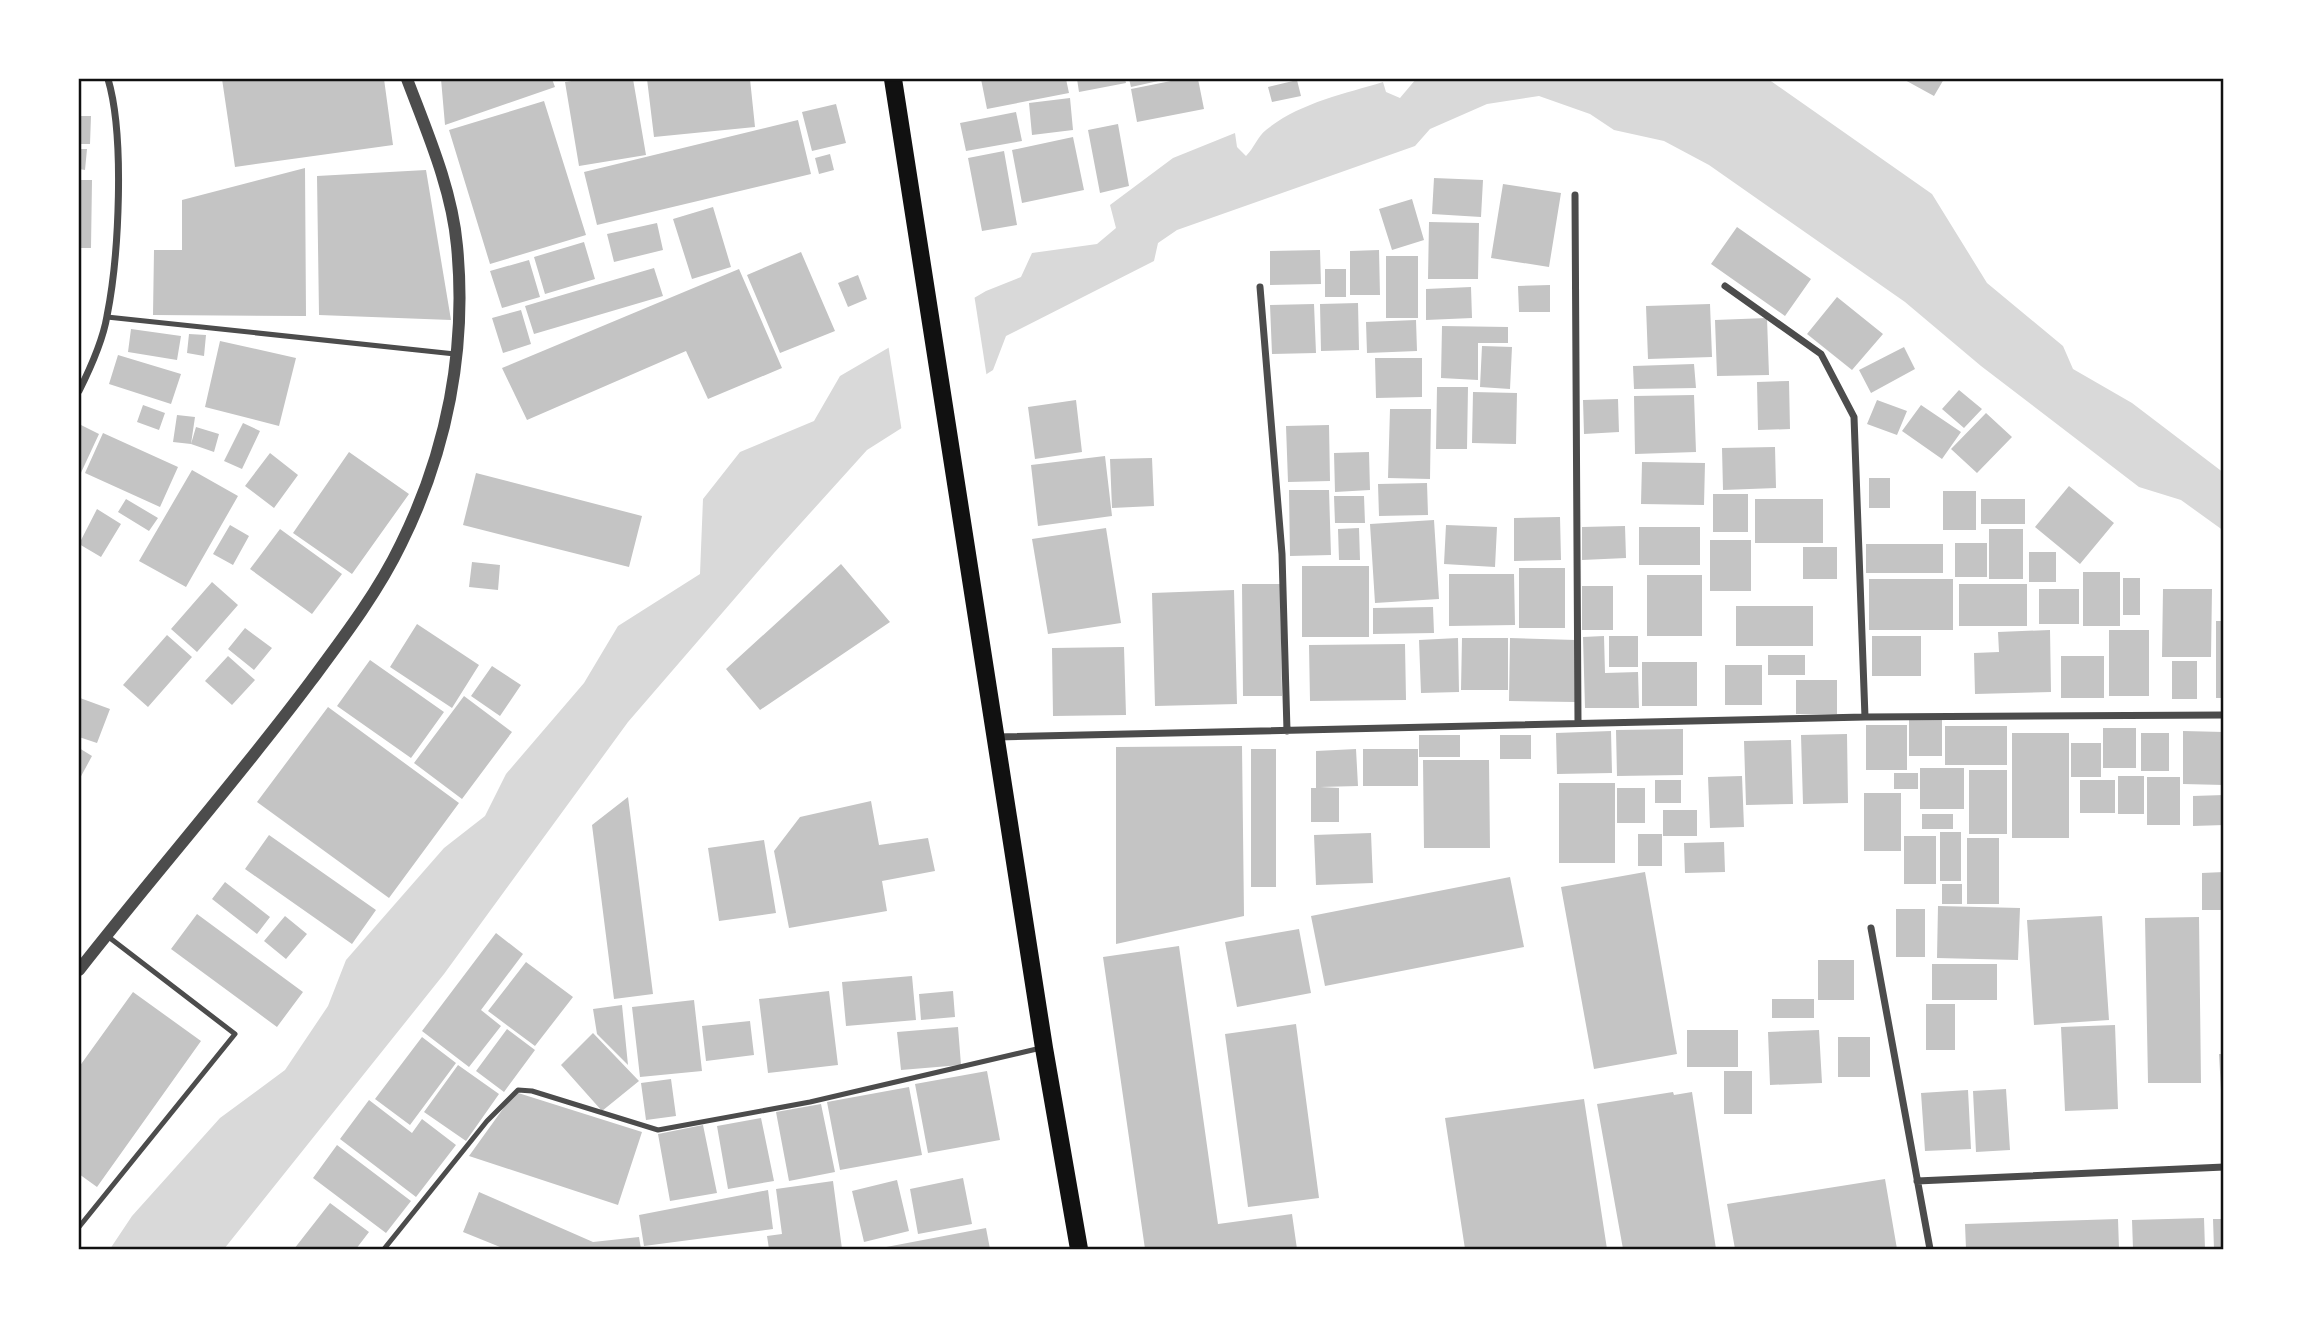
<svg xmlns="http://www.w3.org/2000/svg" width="2303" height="1328" viewBox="0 0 2303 1328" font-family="Signika,sans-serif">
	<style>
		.water { fill: #d9d9d9 }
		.pier { fill: #fff }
		.building { fill: #c4c4c4 }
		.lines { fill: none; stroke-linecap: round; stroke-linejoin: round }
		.service { stroke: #4c4c4c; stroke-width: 5 }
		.minor { stroke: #4c4c4c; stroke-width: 7 }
		.tertiary { stroke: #4c4c4c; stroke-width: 12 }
		.primary { stroke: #111; stroke-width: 18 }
		.neatline { fill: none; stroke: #111; stroke-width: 2.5 }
	</style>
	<rect width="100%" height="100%" fill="#fff"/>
	<path class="water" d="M1416,79H1768L1932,194L1987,283L2063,346L2073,369L2132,403L2224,473V531L2181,500L2139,487L1981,366L1905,302L1709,165L1664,141L1614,130L1590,114L1539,96L1487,104L1430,129L1415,146L1177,230L1158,243L1154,261L1006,336L993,370L867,450L774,553L628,722L444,974L224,1249H110L132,1216L220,1118L285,1070L328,1006L346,960L444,848L485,816L506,774L584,683L618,626L700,574L703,499L740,452L814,421L840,376L986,291L1021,277L1032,253L1097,244L1116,228L1110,205L1173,158L1235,133L1237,147L1246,156C1254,148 1258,136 1266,130C1299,103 1344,94 1383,82L1386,92L1400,98Z"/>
	<path class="pier" d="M974,294L987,378L902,432L888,344Z"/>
	<path class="building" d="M222,79H384L393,145L235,167Z
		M441,79H552L555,87L445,125Z
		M584,79H633L646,155L579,166L565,82Z
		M647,79H750L755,127L654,137Z
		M981,79H1066L1069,93L987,109Z
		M1077,79H1125L1126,83L1079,92Z
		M1129,79H1163V80L1131,87Z
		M1181,79H1198L1204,109L1137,122L1131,89Z
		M1903,79H1944L1934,96Z
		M1297,80L1301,96L1272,102L1268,87Z
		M1070,98L1073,130L1032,135L1029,103Z
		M544,101L586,235L490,264L449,130Z
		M836,104L846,143L812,151L802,112Z
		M1016,112L1022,141L966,151L960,123Z
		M79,116H91L90,144H79Z
		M798,120L811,174L597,225L584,172Z
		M1118,124L1129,186L1100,193L1088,130Z
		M1073,137L1084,190L1022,203L1012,150Z
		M79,149H87L85,170L79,169Z
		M1004,151L1017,225L982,231L968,158Z
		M830,154L834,170L819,174L815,158Z
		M305,168L306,316L153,315L154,250H182V200Z
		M426,170L451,320L319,315L317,176Z
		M1434,178L1483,180L1481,217L1432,214Z
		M79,180H92L91,248H79Z
		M1503,184L1561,193L1549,267L1491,258Z
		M1412,199L1424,240L1392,250L1379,209Z
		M713,207L731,267L692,279L673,219Z
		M1429,222L1479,223L1478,279H1428Z
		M657,223L663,250L614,262L607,234Z
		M1737,227L1811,279L1785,316L1711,264Z
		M584,242L595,279L545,294L534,257Z
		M1320,250L1321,284L1270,285V251Z
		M1379,250L1380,295H1350V251Z
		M801,252L835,331L780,353L747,275Z
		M1386,256H1418V318H1386Z
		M529,260L540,297L502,308L490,271Z
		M654,268L663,296L534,334L525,306Z
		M739,269L782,368L708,399L686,351L527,420L502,368Z
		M1325,269H1346V297H1325Z
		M858,275L867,299L848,307L838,283Z
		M1550,285V312H1519L1518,286Z
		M1471,287L1472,318L1426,320V289Z
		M1837,297L1883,334L1852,370L1807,334Z
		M1358,303L1359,350L1321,351L1320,304Z
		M1314,304L1316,353L1272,354L1270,305Z
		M1710,304L1712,357L1648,359L1646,306Z
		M521,310L531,344L503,353L492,318Z
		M1767,318L1769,375L1717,376L1715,320Z
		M1416,320L1417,351L1367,353L1366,322Z
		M1442,326L1508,327V343H1478V380L1441,378Z
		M131,329L181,336L177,360L128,352Z
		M189,334L206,335L204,356L187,353Z
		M220,341L296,358L279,426L205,407Z
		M1482,346L1512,347L1510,389L1480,387Z
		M1904,347L1915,369L1871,393L1859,370Z
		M118,355L181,374L171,404L109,384Z
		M1375,358H1422V397L1376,398Z
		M1694,364L1696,388L1634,389L1633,366Z
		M1789,381L1790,429L1758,430L1757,382Z
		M1437,387H1468L1467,449H1436Z
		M1959,390L1982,409L1964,428L1942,409Z
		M1473,392L1517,393L1516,444L1472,443Z
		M1694,395L1696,452L1635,454L1634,396Z
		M1618,399L1619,432L1584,434L1583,400Z
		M1076,400L1082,452L1035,459L1028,407Z
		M1877,400L1907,411L1897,435L1867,424Z
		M143,405L165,413L159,430L137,422Z
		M1921,405L1961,432L1942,459L1902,431Z
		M1390,409H1431L1430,479L1388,478Z
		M1986,413L2012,437L1977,473L1951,449Z
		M177,415L195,417L191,444L173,442Z
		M243,423L260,431L242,469L224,461Z
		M79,424L99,434L79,477Z
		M1329,425L1330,481L1288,482L1286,426Z
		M196,427L219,434L214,452L191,444Z
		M103,433L178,467L160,507L85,473Z
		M1775,447L1776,488L1723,490L1722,448Z
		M349,452L409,494L352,574L293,533Z
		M1369,452L1370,490L1335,492L1334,453Z
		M270,453L298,475L274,508L245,486Z
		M1105,456L1112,516L1038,526L1031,465Z
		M1152,458L1154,506L1112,508L1110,459Z
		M1642,462L1705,463L1704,505L1641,504Z
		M192,470L238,496L186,587L139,561Z
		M476,473L642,516L629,567L463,525Z
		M1869,478H1890V508H1869Z
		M1427,483L1428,515L1379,516L1378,484Z
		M2069,486L2114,523L2080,564L2035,527Z
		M1289,490H1329L1331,555L1290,556Z
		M1943,491H1976V530H1943Z
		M1713,494H1748V532H1713Z
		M1334,496H1364L1365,523H1335Z
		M126,499L158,518L149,531L118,512Z
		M1755,499H1823V543H1755Z
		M1981,499H2025V524H1981Z
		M97,509L121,524L101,557L79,544Z
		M1560,517L1561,560L1514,561V518Z
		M1434,520L1439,599L1375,603L1370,524Z
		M230,525L249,536L233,565L213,554Z
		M1446,525L1497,527L1495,567L1444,564Z
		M1625,526L1626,558L1582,560V527Z
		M1639,527H1700V565H1639Z
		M1106,528L1121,623L1048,634L1032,539Z
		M1359,528L1360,560H1339L1338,529Z
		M280,529L342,574L312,614L250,569Z
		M1989,529H2023V579H1989Z
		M1710,540H1751V591H1710Z
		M1955,543H1987V577H1955Z
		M1866,544H1943V573H1866Z
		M1803,547H1837V579H1803Z
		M2029,552H2056V582H2029Z
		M472,562L500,565L498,590L469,587Z
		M841,564L890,622L760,710L726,669Z
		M1302,566H1369V637H1302Z
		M1519,568H1565V628H1519Z
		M2083,572H2120V626H2083Z
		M1449,574H1514L1515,625L1449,626Z
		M1647,575H1702V636H1647Z
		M2123,578H2140V615H2123Z
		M1869,579H1953V630H1869Z
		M212,582L238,605L197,652L171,629Z
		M1242,584H1280L1282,696H1243Z
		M1959,584H2027V626H1959Z
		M1582,586H1613V630H1582Z
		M2039,589H2079V624H2039Z
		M2163,589H2212L2211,657H2162Z
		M1234,590L1237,704L1155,706L1152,593Z
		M1736,606H1813V646H1736Z
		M1433,607L1434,633L1373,634V608Z
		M2216,621H2224V698H2216Z
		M417,624L479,665L452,708L390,667Z
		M245,628L272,648L254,670L228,649Z
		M2050,630L2051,692L1975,694L1974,653L1999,652L1998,632Z
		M2109,630H2149V696H2109Z
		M167,635L192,657L148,707L123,685Z
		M1604,636L1605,673L1638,672L1639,708H1585L1583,637Z
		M1609,636H1638V667H1609Z
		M1872,636H1921V676H1872Z
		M1458,638L1459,692L1421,693L1419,640Z
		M1462,638H1508V690H1461Z
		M1510,638L1576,640L1575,702L1509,701Z
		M1405,644L1406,700L1310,701L1309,645Z
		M1124,647L1126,715L1053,716L1052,648Z
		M1768,655H1805V675H1768Z
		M228,656L255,680L232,705L205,681Z
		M2061,656H2104V698H2061Z
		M370,660L444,712L411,758L337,706Z
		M2172,661H2197V699H2172Z
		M1642,662H1697V706H1642Z
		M1725,665H1762V705H1725Z
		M492,666L521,685L500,716L471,696Z
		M1796,680H1837V714H1796Z
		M464,696L512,732L462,799L414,763Z
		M80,698L110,709L97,743L79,737Z
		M328,707L459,803L389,898L257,802Z
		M1909,719H1942V756H1909Z
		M1866,725H1907V770H1866Z
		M1945,726H2007V765H1945Z
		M2103,728H2136V768H2103Z
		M1683,729V775L1617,776L1616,730Z
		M1611,731L1612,773L1557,774L1556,733Z
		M2183,731L2224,732V785L2183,784Z
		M2012,733H2069V838H2012Z
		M2141,733H2169V771H2141Z
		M1847,734L1848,803L1803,804L1801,735Z
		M1419,735H1460V757H1419Z
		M1500,735H1531V759H1500Z
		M1791,740L1793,804L1746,805L1744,741Z
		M2071,743H2101V777H2071Z
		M1242,746L1244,916L1116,944V747Z
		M79,748L92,756L79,780Z
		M1251,749H1276V887H1251Z
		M1356,749L1358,786L1320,787L1339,788V822H1311V788H1316V751Z
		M1363,749H1418V786H1363Z
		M1423,760H1489L1490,848H1424Z
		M1920,768H1964V809H1920Z
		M1969,770H2007V834H1969Z
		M1894,773H1918V789H1894Z
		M1742,776L1744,827L1710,828L1708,777Z
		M2118,776H2144V814H2118Z
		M2147,777H2180V825H2147Z
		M1655,780H1681V803H1655Z
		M2080,780H2115V813H2080Z
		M1559,783H1615V863H1559Z
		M1617,788H1645V823H1617Z
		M1864,793H1901V851H1864Z
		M2224,795V825L2193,826V796Z
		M628,797L653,994L614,999L592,825Z
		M871,801L879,845L928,838L935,871L882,881L887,911L789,928L774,851L800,817Z
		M1663,810H1697V836H1663Z
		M1922,814H1953V829H1922Z
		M1940,832H1961V881H1940Z
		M1371,833L1373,883L1316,885L1314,835Z
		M1638,834H1662V866H1638Z
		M269,835L376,910L352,944L245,869Z
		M1904,836H1936V884H1904Z
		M1967,838H1999V904H1967Z
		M764,840L776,913L719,921L708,848Z
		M1724,842L1725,872L1685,873L1684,843Z
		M1645,872L1677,1054L1594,1069L1561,887Z
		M2224,872V910H2202V873Z
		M1510,877L1524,947L1325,986L1311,916Z
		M225,882L270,917L257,934L212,899Z
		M1942,884H1962V904H1942Z
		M1938,906L2020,908L2018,960L1937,958Z
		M1896,909H1925V957H1896Z
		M197,914L303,992L277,1027L171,949Z
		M285,916L307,934L286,959L264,941Z
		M2102,916L2109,1020L2034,1025L2027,920Z
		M2199,917L2201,1083H2148L2145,918Z
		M1299,929L1311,993L1237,1007L1225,942Z
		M496,933L523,954L481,1010L501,1026L469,1067L422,1031Z
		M1179,946L1218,1224L1292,1214L1297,1249H1145L1103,957Z
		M1818,960H1854V1000H1818Z
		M526,962L573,997L535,1046L488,1011Z
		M1932,964H1997V1000H1932Z
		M912,976L916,1020L846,1026L842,982Z
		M829,991L838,1065L768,1073L759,999Z
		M953,991L955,1017L921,1020L919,994Z
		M133,992L201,1041L97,1187L79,1174V1067Z
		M1772,999H1814V1018H1772Z
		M694,1000L702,1071L640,1077L632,1007Z
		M1926,1004H1955V1050H1926Z
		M622,1005L628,1065L597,1034L593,1009Z
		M750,1021L754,1055L706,1061L702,1026Z
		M1296,1024L1319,1198L1248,1207L1225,1034Z
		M2115,1025L2118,1109L2065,1111L2061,1027Z
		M958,1027L961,1065L901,1070L897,1032Z
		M507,1029L535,1050L504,1092L476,1071Z
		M1687,1030H1738V1067H1687Z
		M1819,1030L1822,1083L1770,1085L1768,1032Z
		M593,1033L639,1081L602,1111L561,1065Z
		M422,1037L456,1063L410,1125L375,1099Z
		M1838,1037H1870V1077H1838Z
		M2219,1054H2224V1108H2222Z
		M458,1065L499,1094L466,1141L424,1112Z
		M987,1071L1000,1140L928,1153L915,1084Z
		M1724,1071H1752V1114H1724Z
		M671,1079L676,1116L646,1120L641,1083Z
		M909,1087L922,1155L840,1170L827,1102Z
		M2006,1089L2010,1150L1976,1152L1973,1091Z
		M1968,1090L1971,1149L1925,1151L1921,1093Z
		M515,1092L642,1132L618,1205L469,1156Z
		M1673,1092L1674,1095L1692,1092L1716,1249H1623L1597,1104Z
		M1584,1099L1607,1249H1465L1445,1118Z
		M369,1100L412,1133L422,1119L456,1145L416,1197L340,1139Z
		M821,1104L835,1172L789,1181L776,1112Z
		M761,1118L774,1181L728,1189L717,1126Z
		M703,1125L717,1193L670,1201L658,1134Z
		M337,1145L411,1201L386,1233L313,1178Z
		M963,1178L972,1224L918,1234L910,1189Z
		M1885,1179L1897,1249H1735L1727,1204Z
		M897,1180L909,1231L864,1242L852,1191Z
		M833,1181L842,1249H769L767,1236L782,1234L776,1189Z
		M768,1190L773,1229L644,1246L639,1215Z
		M479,1192L593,1242L639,1237L641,1249H505L463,1232Z
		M330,1203L369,1232L356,1249H294Z
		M2204,1218L2205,1249H2133L2132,1220Z
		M2118,1219L2119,1249H1966L1965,1224Z
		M2213,1219H2224V1249H2214Z
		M986,1228L990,1249H881V1248Z"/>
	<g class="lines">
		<path class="service" d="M107,317L455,354
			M79,1227L235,1034L106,935
			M384,1249L487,1121L518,1090L532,1091L658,1130L810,1102L1041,1048"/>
		<path class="minor" d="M1575,195L1578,723
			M1725,286L1821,354L1854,417L1865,717
			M1260,287L1282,554L1287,731
			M79,391C90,369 103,340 107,316C119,256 125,136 108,79
			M997,737L1865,717L2224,715
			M1871,928L1930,1249
			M1917,1181L2224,1167"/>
		<path class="tertiary" d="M79,970C155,873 237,780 311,681C343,638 378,592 401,544C447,451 467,349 457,246C452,189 427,132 407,79"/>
		<path class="primary" d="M893,79L1044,1048L1079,1249"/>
	</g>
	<rect width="2303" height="1328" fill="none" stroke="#ffffff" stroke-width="161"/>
	<rect x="80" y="80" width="2142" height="1168" class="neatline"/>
</svg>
